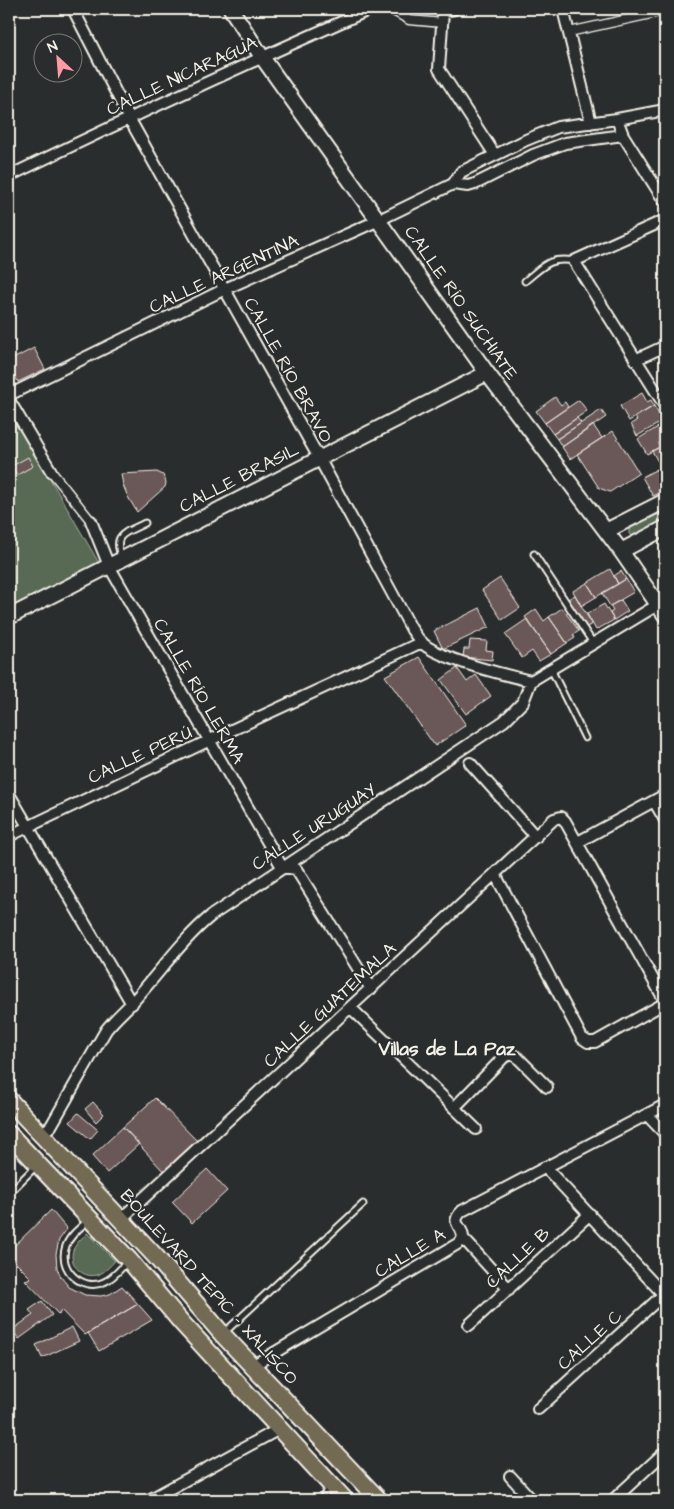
<svg xmlns="http://www.w3.org/2000/svg" width="674" height="1509" viewBox="0 0 674 1509" font-family="'Architects Daughter',sans-serif">
	<style>
		.green { fill: #586a53; stroke: #a6ae9e }
		.building { fill: #6b5858; stroke: #f4f1e8 }
		.lines { fill: none; stroke-linecap: round; stroke-linejoin: round }
		.service-casing { stroke: #f4f1e8; stroke-width: 9 }
		.pedestrian-casing { stroke: #f4f1e8; stroke-width: 11 }
		.minor-casing { stroke: #f4f1e8; stroke-width: 14 }
		.secondary-casing { stroke: #f4f1e8; stroke-width: 18 }
		.primary-casing { stroke: #f4f1e8; stroke-width: 20 }
		.service { stroke: #2a2d2e; stroke-width: 5 }
		.pedestrian { stroke: #2a2d2e; stroke-width: 8 }
		.minor { stroke: #2a2d2e; stroke-width: 10 }
		.secondary { stroke: #2a2d2e; stroke-width: 14 }
		.primary { stroke: #736b52; stroke-width: 16 }
		.labels { text-anchor: middle; dominant-baseline: central; stroke-width: 4.5; stroke-linejoin: round; paint-order: stroke }
		.street-label { font-size: 18px; fill: #f4f1e8; stroke: #2a2d2e }
		.neighbourhood-label { font-size: 19px; font-weight: bold; fill: #f4f1e8; stroke: #2a2d2e }
	</style>
	<rect width="100%" height="100%" fill="#2a2d2e"/>
	<filter id="ink" filterUnits="userSpaceOnUse"><feTurbulence type="fractalNoise" baseFrequency=".02" numOctaves="2"/><feDisplacementMap in="SourceGraphic" scale="10" xChannelSelector="R" yChannelSelector="G"/><feConvolveMatrix kernelMatrix="1 2 1 2 8 2 1 2 1" color-interpolation-filters="sRGB"/></filter>
	<g filter="url(#ink)">
		<path class="green" d="M9,408L99,563L9,608Z
			M665,511V520L632,536L629,534V530L631,528Z
			M87,1233L115,1261C111,1265 106,1271 100,1274C84,1281 66,1264 74,1248C77,1242 83,1237 87,1233Z"/>
		<path class="building" d="M34,348L45,369L18,382L9,365V361Z
			M642,393L647,402L651,400L654,406L629,421L620,406Z
			M555,397L561,405L565,402L568,407L545,423L536,411Z
			M579,400L587,411L553,434L545,423Z
			M654,406L663,421L637,436L631,424L637,420L635,417Z
			M601,410L606,417L562,447L557,439Z
			M577,418L581,423L557,439L553,434Z
			M593,425L602,438L570,459L562,447Z
			M658,427L665,439L658,443L660,447L647,454L638,439Z
			M613,431L639,473L610,492L599,488L577,454Z
			M665,444V465L661,467L652,451Z
			M28,457L33,466L17,475L12,466Z
			M665,465V490L653,496L642,477Z
			M157,472L163,475L166,483L165,487L137,512L128,497L123,485L121,474Z
			M610,569L618,584L596,597L587,583Z
			M621,571L626,579L618,584L614,576Z
			M500,578L520,608L502,620L482,590Z
			M626,579L634,592L610,606L602,593Z
			M587,583L596,597L581,606L573,591Z
			M575,595L592,624L585,628L568,599Z
			M621,600L628,611L614,620L610,613L613,611L610,606Z
			M604,604L614,620L596,630L587,614Z
			M480,608L489,627L443,649L434,631Z
			M562,608L579,631L573,635L575,638L567,643L549,617Z
			M536,609L544,621L549,617L567,643L551,654L525,617Z
			M527,619L551,654L539,661L532,651L522,658L505,634Z
			M470,640L487,641L486,650L493,651L492,660L463,657L464,649H469Z
			M419,657L466,725L435,746L385,676Z
			M457,668L467,682L476,675L491,696L466,714L441,680Z
			M155,1098L198,1142L164,1172L123,1127Z
			M93,1102L104,1114L96,1122L85,1109Z
			M78,1113L98,1130L90,1139L70,1122Z
			M123,1127L139,1144L107,1173L92,1156Z
			M207,1169L227,1191L192,1223L172,1202Z
			M51,1210L67,1229L59,1240L56,1254L57,1268L61,1277L69,1287L85,1295L101,1296L110,1294L122,1286L138,1304L85,1335L61,1310L59,1315L25,1280L31,1278L9,1256V1251Z
			M42,1301L52,1315L19,1339L12,1330L33,1315L29,1310Z
			M138,1304L152,1320L99,1351L88,1333Z
			M72,1327L79,1341L42,1358L36,1345Z"/>
		<g class="lines">
			<g class="service-casing">
				<path id="service" d="M525,281C544,266 548,257 574,261
					M534,554L593,643
					M122,559C112,533 124,534 145,523
					M551,669L585,738
					M9,1193L37,1165
					M89,1220C81,1227 70,1235 66,1246C57,1269 82,1292 104,1282C114,1278 121,1268 128,1261
					M225,1332L363,1204
					M322,1500L328,1487"/>
			</g>
			<g class="pedestrian-casing">
				<path id="pedestrian" d="M390,9L409,20L443,23
					M569,32L665,11
					M51,471L91,521"/>
			</g>
			<g class="minor-casing">
				<path id="minor" d="M73,9L129,118L319,458L412,630C415,634 418,639 422,643C441,660 505,675 531,681
					M454,9L443,11L439,69L495,155
					M563,9L591,123
					M617,119L623,135L665,202
					M9,176C129,118 249,62 371,9
					M453,184L468,186L475,184L533,155L565,143L623,135
					M665,220L574,261L665,406
					M635,360L665,346
					M9,395L225,289L379,220L453,184L461,172L526,140L558,127L617,119L665,110
					M9,400L51,471
					M91,521L109,566L282,867L296,869L371,989
					M470,763L536,837
					M9,794L132,1004
					M654,801L665,820
					M9,836L208,741L422,642
					M578,842L665,795
					M495,874L582,1038L588,1042H595L665,1003
					M351,1008L476,1129
					M454,1108L504,1057L511,1054L517,1057L547,1087
					M647,1115L665,1134
					M40,1135L51,1126L106,1030C116,1017 128,1008 138,996C162,969 184,938 212,915L504,721L523,702L531,681L659,604
					M545,1167L665,1296
					M121,1219L554,819L561,817L565,821L665,1001
					M463,1238L509,1289
					M469,1325L590,1214
					M252,1366L459,1243L463,1238C463,1225 449,1224 462,1211L665,1105
					M538,1409L664,1294
					M510,1476L532,1500
					M149,1500L279,1429
					M613,1500L665,1452"/>
			</g>
			<g class="secondary-casing">
				<path id="secondary" d="M231,9L262,57L487,373L621,551L665,615
					M606,531L665,501
					M621,551L665,528
					M9,617L487,373"/>
			</g>
			<g class="primary-casing">
				<path id="primary" d="M9,1100L156,1257L223,1335L379,1500
					M9,1134L129,1260L182,1323L345,1500"/>
			</g>
			<use href="#service" class="service"/>
			<use href="#pedestrian" class="pedestrian"/>
			<use href="#minor" class="minor"/>
			<use href="#secondary" class="secondary"/>
			<use href="#primary" class="primary"/>
		</g>
	</g>
	<g class="labels">
		<g class="street-label">
			<text transform="translate(182 76) rotate(-25)">CALLE NICARAGUA</text>
			<text transform="translate(224 274) rotate(-25)">CALLE ARGENTINA</text>
			<text transform="translate(461 303) rotate(55)">CALLE RÍO SUCHIATE</text>
			<text transform="translate(288 370) rotate(61)">CALLE RÍO BRAVO</text>
			<text transform="translate(239 478) rotate(-27)">CALLE BRASIL</text>
			<text transform="translate(199 691) rotate(60)">CALLE RÍO LERMA</text>
			<text transform="translate(140 755) rotate(-25)">CALLE PERÚ</text>
			<text transform="translate(314 827) rotate(-33)">CALLE URUGUAY</text>
			<text transform="translate(330 1005) rotate(-43)">CALLE GUATEMALA</text>
			<text transform="translate(410 1253) rotate(-31)">CALLE A</text>
			<text transform="translate(518 1258) rotate(-43)">CALLE B</text>
			<text transform="translate(209 1287) rotate(48)">BOULEVARD TEPIC - XALISCO</text>
			<text transform="translate(590 1340) rotate(-42)">CALLE C</text>
		</g>
		<g class="neighbourhood-label">
			<text x="447" y="1049">Villas de La Paz</text>
		</g>
	</g>
	<rect width="674" height="1509" fill="none" stroke="#2a2d2e" stroke-width="30"/>
	<rect x="15" y="15" width="644" height="1479" fill="none" stroke="#f4f1e8" stroke-width="2" filter="url(#ink)"/>
	<g transform="translate(58 58) rotate(334)"><circle r="24" fill="#2a2d2e" stroke="#7b7b78"/>
	<path d="M0-4L9 19L0 12L-9 19Z" fill="#ff9aa2"/>
	<text y="-8" font-size="14" font-weight="bold" text-anchor="middle" fill="#f4f1e8">N</text>
	</g>
</svg>
